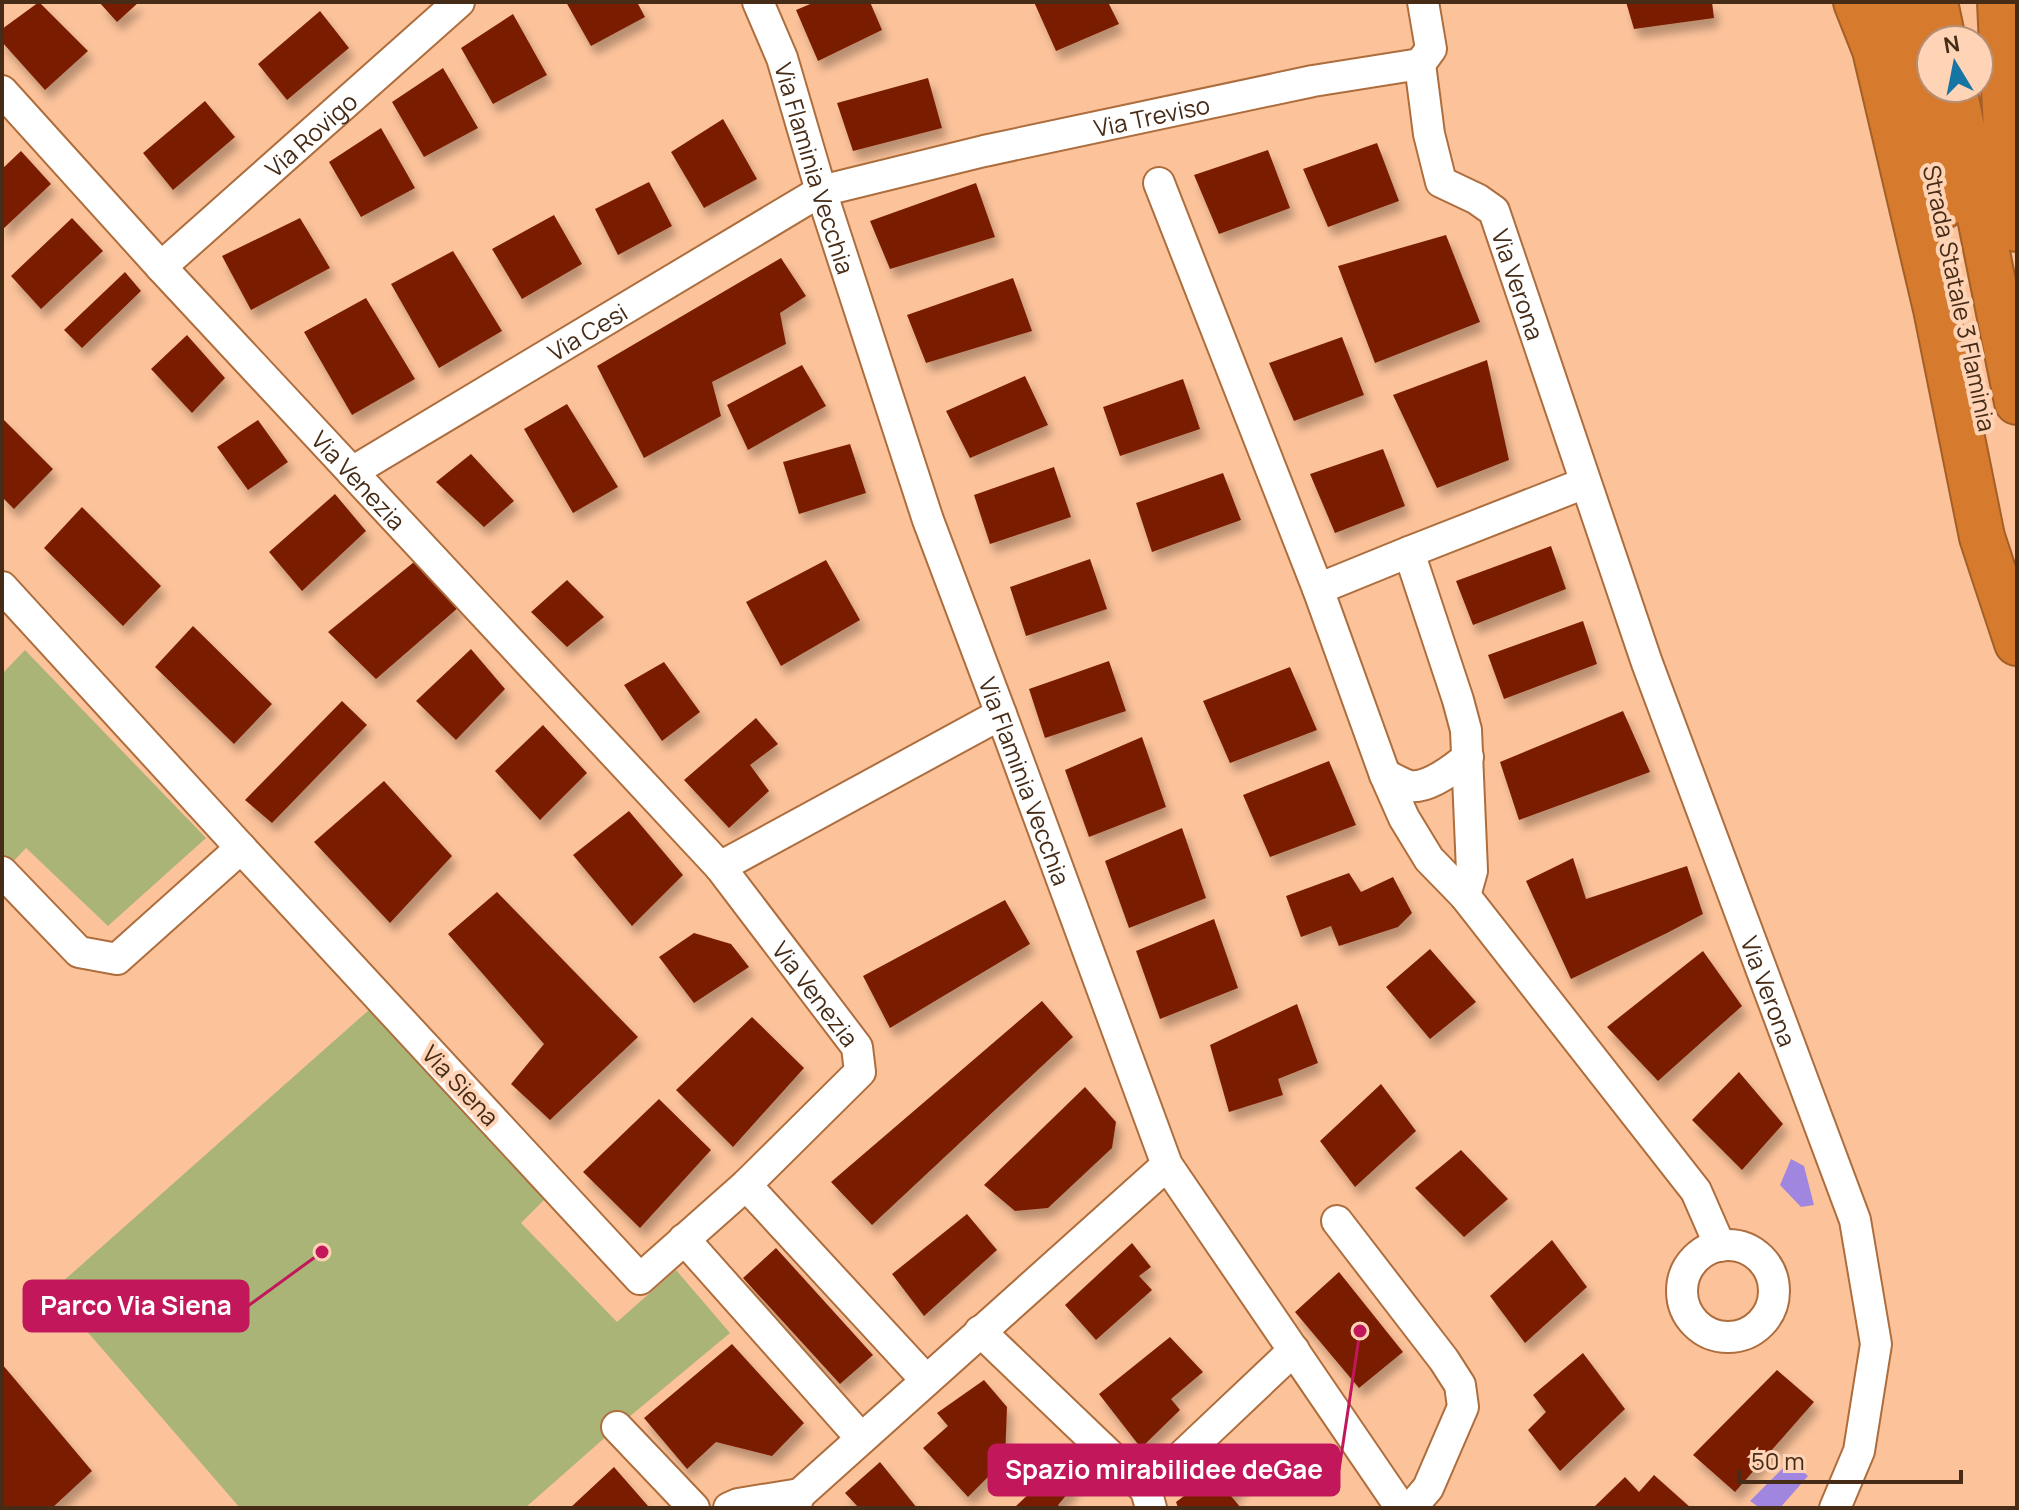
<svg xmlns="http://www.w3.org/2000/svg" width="2019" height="1510" viewBox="0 0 2019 1510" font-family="Manrope,sans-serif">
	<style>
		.green { fill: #aab477 }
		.water { fill: #a186e0 }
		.building { fill: #7a1e00; filter: url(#shadow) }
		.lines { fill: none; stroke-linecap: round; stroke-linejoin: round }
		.street-casing { stroke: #ae6d3c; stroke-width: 34 }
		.highway-casing { stroke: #a45f26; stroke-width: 48 }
		.street { stroke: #fff; stroke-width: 30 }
		.highway { stroke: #d67b2e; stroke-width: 44 }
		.labels { text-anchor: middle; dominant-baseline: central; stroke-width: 8; stroke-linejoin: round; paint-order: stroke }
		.street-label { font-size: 24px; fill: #462b16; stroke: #ffd4b6 }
		.leader { fill: none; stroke: #c2185b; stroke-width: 3 }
		.callout-dot { fill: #c2185b; stroke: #ffd4b6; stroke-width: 3 }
		.callout { fill: #c2185b; stroke: #c2185b; stroke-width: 3 }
		.callout-label { font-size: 26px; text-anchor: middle; font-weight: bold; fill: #fff }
	</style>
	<defs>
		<filter id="shadow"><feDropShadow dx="5" dy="9" stdDeviation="4" flood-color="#0004"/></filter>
	</defs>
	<rect width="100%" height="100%" fill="#fcc39b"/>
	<path class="green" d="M25,650L206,838L108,926L26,848L9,866L2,859V674Z
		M370,1009L548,1196L521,1223L617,1322L676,1270L730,1333L617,1427L525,1508H240L52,1291Z"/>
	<path class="water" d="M1791,1159L1804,1166L1814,1205L1801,1207L1780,1185Z
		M1791,1460L1808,1476L1780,1508H1760L1750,1501Z"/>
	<path class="building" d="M39,2L88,51L45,90L2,42V29Z
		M99,2H139L117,22Z
		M566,2H637L645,17L591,46Z
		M815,2H870L882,30L818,61L796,10Z
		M1034,2H1108L1119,24L1056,51Z
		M1626,2H1712L1714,18L1634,29Z
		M320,11L349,48L287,100L258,64Z
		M513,14L547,75L493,104L461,48Z
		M443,68L478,128L424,157L392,102Z
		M928,78L942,128L853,151L837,103Z
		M205,101L235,137L173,190L143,153Z
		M723,119L757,179L704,208L671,152Z
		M381,128L415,188L361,217L329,162Z
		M1377,143L1399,201L1328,227L1303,169Z
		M1268,150L1290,208L1219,234L1194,175Z
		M21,151L51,184L2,230V169Z
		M649,182L672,226L618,255L595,209Z
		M976,183L995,237L890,269L870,221Z
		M554,215L582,264L522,299L492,249Z
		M72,218L103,251L41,309L11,276Z
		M300,218L330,268L251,310L222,256Z
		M1446,235L1480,322L1375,363L1338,266Z
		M453,251L502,331L439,368L391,284Z
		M781,258L806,296L780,313L786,344L712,382L721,416L644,458L597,366Z
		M125,272L141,291L82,348L64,330Z
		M1013,278L1032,331L926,363L907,315Z
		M366,298L415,379L352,415L304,332Z
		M187,335L225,378L192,413L151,369Z
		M1342,337L1364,395L1294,421L1269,363Z
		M1487,360L1509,460L1437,488L1393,395Z
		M802,365L826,406L748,450L727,405Z
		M1025,376L1048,425L970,458L946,411Z
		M1183,379L1200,429L1120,456L1103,407Z
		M567,404L618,487L573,513L524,429Z
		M2,418L53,469L14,509L2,497Z
		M258,420L288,462L248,490L217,447Z
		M850,444L866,493L799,514L783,462Z
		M1383,449L1405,506L1335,533L1310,474Z
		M471,454L514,501L484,527L436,482Z
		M1054,467L1071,517L990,544L974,495Z
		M1223,473L1241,520L1152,552L1136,503Z
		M335,494L366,531L302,591L269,552Z
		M82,507L161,586L123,626L44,548Z
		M1551,546L1566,589L1473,625L1456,581Z
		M1090,559L1107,609L1026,636L1010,587Z
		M826,560L860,620L781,666L746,602Z
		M414,562L459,607L376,679L328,632Z
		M567,580L604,617L567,647L531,612Z
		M1583,621L1597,664L1504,699L1488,655Z
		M193,626L272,704L234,744L155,667Z
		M471,649L505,689L456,740L416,701Z
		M1109,661L1126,711L1045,738L1029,689Z
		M664,662L700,712L662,741L624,685Z
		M1290,667L1317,730L1230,763L1203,701Z
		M342,701L367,725L272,823L245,800Z
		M1623,711L1650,772L1519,820L1500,762Z
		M756,718L778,744L750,765L769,791L729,828L684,780Z
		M543,725L587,773L540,820L495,771Z
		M1142,737L1166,807L1089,837L1065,770Z
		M1329,761L1356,825L1270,857L1243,795Z
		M384,781L452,856L390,923L314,842Z
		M629,811L683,875L632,926L573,855Z
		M1182,828L1206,898L1129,928L1105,861Z
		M1573,858L1586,899L1687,866L1703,914L1667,933L1571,979L1526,881Z
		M1349,873L1361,892L1393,877L1412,913L1398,927L1339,946L1331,926L1301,937L1286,896Z
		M497,892L638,1037L550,1120L511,1084L544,1044L448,934Z
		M1005,900L1030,944L890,1028L863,976Z
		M1214,919L1238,988L1160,1019L1136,951Z
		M694,933L731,944L749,967L694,1003L659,957Z
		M1430,949L1476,1002L1430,1039L1386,987Z
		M1703,951L1742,1006L1658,1081L1607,1027Z
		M1042,1001L1073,1037L872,1225L831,1182Z
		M1297,1004L1318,1063L1278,1079L1283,1095L1229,1112L1210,1045Z
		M752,1017L804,1068L733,1147L676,1090Z
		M1739,1072L1783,1124L1742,1170L1692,1120Z
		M1381,1084L1416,1131L1355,1187L1320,1141Z
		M1085,1087L1116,1122L1112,1148L1048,1208L1015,1211L984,1185Z
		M659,1099L711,1150L640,1228L583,1172Z
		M1461,1150L1508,1199L1464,1237L1415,1188Z
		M967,1214L997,1250L924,1316L892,1274Z
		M1552,1240L1587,1287L1525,1343L1490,1296Z
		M1132,1243L1151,1267L1139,1276L1152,1290L1096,1340L1065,1305Z
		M776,1248L873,1355L840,1384L743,1278Z
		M1339,1272L1403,1352L1359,1388L1295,1312Z
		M1170,1337L1203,1372L1171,1399L1180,1410L1141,1448L1099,1394Z
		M732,1344L804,1423L772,1456L716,1442L687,1469L644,1418Z
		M1583,1353L1625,1409L1560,1471L1528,1430L1546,1412L1533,1395Z
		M2,1364L92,1471L52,1508H2Z
		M1777,1370L1814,1402L1735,1492L1693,1455Z
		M984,1380L1007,1407L1005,1460L968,1497L923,1448L948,1426L937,1413Z
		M1252,1445L1265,1460L1231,1496L1241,1508H1178L1176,1502Z
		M880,1462L917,1508H859L845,1493Z
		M1060,1464L1075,1485L1058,1505L1061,1508H1014Z
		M614,1467L648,1506L646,1508H570Z
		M1654,1475L1691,1508H1593L1625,1477L1639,1492Z"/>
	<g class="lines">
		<g class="street-casing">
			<g id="street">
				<path id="s1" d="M758,2L782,58L821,191L928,520L1001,714L1167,1165L1401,1508"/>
				<path id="s2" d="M1420,64L1429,134L1441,182L1477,199L1494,211L1647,663L1855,1220L1876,1344L1859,1451L1835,1508"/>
				<path id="s3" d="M2,91L161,267L720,867L857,1047L860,1072L746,1185L640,1279L241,848L2,587"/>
				<path d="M1159,183L1318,589L1409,552L1585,483"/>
				<path id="s4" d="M161,267L459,2"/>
				<path id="s5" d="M352,472L821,191L984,151L1313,81L1420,64L1431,49L1423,2"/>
				<path d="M1409,552L1458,700L1466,730L1472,871L1465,896"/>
				<path d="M1318,589L1385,775L1404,818L1429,859L1465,896L1696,1191L1720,1246"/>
				<path d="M1385,775C1393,778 1402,784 1410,786C1428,789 1455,768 1468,757"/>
				<path d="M720,867L1001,714"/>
				<path d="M2,872L79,952L117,959L241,848"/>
				<path d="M746,1185L926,1380"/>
				<path d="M1337,1221L1444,1360L1460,1385L1463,1407L1428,1488L1411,1508"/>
				<path d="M684,1239L861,1438"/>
				<circle cx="1728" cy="1291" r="46"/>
				<path d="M980,1331L1146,1490"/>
				<path d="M617,1427L694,1508"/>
				<path d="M729,1508L738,1504L800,1494"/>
				<path d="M794,1508L800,1494L1167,1165"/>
				<path d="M1151,1508L1146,1490L1294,1350"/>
			</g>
		</g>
		<g class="highway-casing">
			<path id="highway" d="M1856,2L1875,50L1936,309L1982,537L2017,643
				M1898,2L1942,207
				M1935,2L1943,40
				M2000,2L2007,152L2017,229
				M1954,88L2017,402"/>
		</g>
		<use href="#street" class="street"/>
		<use href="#highway" class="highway"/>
	</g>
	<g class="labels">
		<g class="street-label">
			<text stroke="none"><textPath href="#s5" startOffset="886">Via Treviso</textPath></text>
			<text stroke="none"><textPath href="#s4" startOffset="200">Via Rovigo</textPath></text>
			<text stroke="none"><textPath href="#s1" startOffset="176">Via Flaminia Vecchia</textPath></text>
			<text stroke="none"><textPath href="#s2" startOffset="258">Via Verona</textPath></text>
			<text transform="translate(1960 298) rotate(78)">Strada Statale 3 Flaminia</text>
			<text stroke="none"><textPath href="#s5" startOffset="274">Via Cesi</textPath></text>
			<text stroke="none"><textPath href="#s3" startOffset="528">Via Venezia</textPath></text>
			<text stroke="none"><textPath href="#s1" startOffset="824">Via Flaminia Vecchia</textPath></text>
			<text stroke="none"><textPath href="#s2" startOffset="1008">Via Verona</textPath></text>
			<text stroke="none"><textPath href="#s3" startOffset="1216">Via Venezia</textPath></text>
			<text transform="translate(461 1085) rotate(47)">Via Siena</text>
		</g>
	</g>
	<path class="leader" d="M322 1252L248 1306M1360 1331L1339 1470"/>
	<g class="callout-dot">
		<circle cx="322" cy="1252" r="8"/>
		<circle cx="1360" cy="1331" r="8"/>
	</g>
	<g class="callout">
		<rect x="24" y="1281" width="224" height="50" rx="8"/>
		<rect x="989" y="1445" width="350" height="50" rx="8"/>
	</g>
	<g class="callout-label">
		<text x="136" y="1315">Parco Via Siena</text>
		<text x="1164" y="1479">Spazio mirabilidee deGae</text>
	</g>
	<rect width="2019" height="1510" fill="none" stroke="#462b16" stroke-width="8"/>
	<g transform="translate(1955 64) rotate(350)"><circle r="38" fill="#ffd4b6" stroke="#b59076" stroke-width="2"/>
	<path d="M0-6L14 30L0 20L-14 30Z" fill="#1675a3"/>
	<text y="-12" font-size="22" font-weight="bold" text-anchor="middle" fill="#462b16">N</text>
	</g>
	<path d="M1739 1470v12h222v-12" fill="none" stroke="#462b16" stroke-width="4"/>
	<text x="1751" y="1470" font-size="24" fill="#462b16" stroke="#ffd4b6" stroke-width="6" paint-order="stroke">50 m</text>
</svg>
